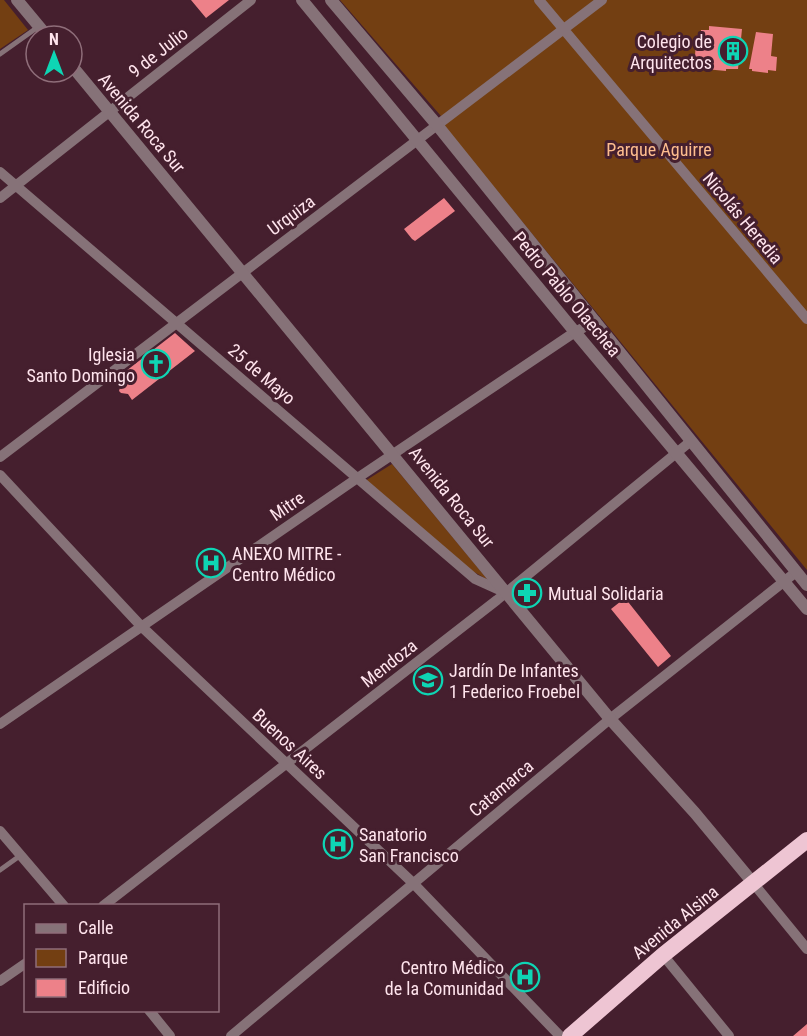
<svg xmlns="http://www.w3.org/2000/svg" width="807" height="1036" viewBox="0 0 807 1036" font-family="'Roboto Condensed',sans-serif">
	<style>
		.green { fill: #733f12 }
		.building { fill: #ed8189 }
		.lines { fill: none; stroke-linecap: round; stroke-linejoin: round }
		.service { stroke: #867278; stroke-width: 5 }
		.minor { stroke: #867278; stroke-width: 10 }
		.tertiary { stroke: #867278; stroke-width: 12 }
		.trunk { stroke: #eec5d3; stroke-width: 16 }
		.labels { text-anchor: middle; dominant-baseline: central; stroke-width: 6; stroke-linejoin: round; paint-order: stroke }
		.poi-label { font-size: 18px; fill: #ffe4ed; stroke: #451f2e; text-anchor: start }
		.street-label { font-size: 18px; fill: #ffe4ed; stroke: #451f2e }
		.park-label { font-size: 18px; fill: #febd8e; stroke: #451f2e }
	</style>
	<rect width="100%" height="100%" fill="#451f2e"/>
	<path class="green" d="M0,0H4L28,30L0,49Z
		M340,0H807V570L444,126L447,123Z
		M392,464L488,580L469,569L365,481Z"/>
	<path class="building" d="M191,0H229L206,18Z
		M709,26L742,29L738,69H726V71L705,69V66L695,56L696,40H700L701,30H709Z
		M756,32L773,34L771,56L777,57L776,71L768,70V73L752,71V69H749Z
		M444,198L455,211L415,241L412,239L404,229Z
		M175,333L195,351L132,400L128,394L121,393L119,391L121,384L117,378Z
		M625,598L671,656L658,667L611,609Z
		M807,1024V1036H793Z"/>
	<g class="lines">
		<path class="service" d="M0,54L38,27
			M0,870L21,855"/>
		<path class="minor" d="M539,0L807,319
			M0,172L475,579L506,593
			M0,198L251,0
			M0,457L602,0
			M0,475L141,626L413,883L560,1036
			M0,724L356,479L575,332L596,321
			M0,831L64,906
			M754,884L807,949
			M103,906L497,600L691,441
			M663,955L729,1036
			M0,981L26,963
			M149,1010L170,1036
			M231,1036L610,719L796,572"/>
		<path class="tertiary" d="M17,0L47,36
			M302,0L575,332L807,609
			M331,0L437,125L807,585
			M72,66L610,719L695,813L754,884"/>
		<path class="trunk" d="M570,1036L663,955L807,840"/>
	</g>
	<defs>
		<g id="building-ring" transform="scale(1.5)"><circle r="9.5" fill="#451f2e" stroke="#0ed5b4" stroke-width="1.5"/><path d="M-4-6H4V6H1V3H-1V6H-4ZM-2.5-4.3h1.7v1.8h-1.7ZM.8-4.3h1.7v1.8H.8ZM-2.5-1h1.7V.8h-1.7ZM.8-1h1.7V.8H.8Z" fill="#0ed5b4"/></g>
		<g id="church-ring" transform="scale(1.5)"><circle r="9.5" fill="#451f2e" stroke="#0ed5b4" stroke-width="1.5"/><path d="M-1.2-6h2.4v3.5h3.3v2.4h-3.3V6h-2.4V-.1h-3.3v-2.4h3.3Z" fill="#0ed5b4"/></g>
		<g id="hospital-ring" transform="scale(1.5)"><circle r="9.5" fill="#451f2e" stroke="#0ed5b4" stroke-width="1.5"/><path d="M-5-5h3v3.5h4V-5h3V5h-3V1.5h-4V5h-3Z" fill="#0ed5b4"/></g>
		<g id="pharmacy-ring" transform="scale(1.5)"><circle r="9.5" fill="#451f2e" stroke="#0ed5b4" stroke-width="1.5"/><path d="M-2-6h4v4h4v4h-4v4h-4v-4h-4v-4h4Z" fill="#0ed5b4"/></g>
		<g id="school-ring" transform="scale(1.5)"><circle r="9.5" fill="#451f2e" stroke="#0ed5b4" stroke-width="1.5"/><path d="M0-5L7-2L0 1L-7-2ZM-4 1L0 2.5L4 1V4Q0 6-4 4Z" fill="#0ed5b4"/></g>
	</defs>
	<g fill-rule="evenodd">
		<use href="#building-ring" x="733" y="51"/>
		<use href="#church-ring" x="156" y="364"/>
		<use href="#hospital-ring" x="211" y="563"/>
		<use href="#pharmacy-ring" x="527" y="593"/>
		<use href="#school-ring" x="428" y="680"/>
		<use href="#hospital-ring" x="338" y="844"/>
		<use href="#hospital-ring" x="525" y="977"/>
	</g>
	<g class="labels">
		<g class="poi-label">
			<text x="712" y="41" text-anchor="end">Colegio de<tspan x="712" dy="21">Arquitectos</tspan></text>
			<text x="135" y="354" text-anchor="end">Iglesia<tspan x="135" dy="21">Santo Domingo</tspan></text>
			<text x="232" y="553">ANEXO MITRE -<tspan x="232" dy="21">Centro Médico</tspan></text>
			<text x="548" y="593">Mutual Solidaria</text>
			<text x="449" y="670">Jardín De Infantes<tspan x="449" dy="21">1 Federico Froebel</tspan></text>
			<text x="359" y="834">Sanatorio<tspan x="359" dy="21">San Francisco</tspan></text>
			<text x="504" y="967" text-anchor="end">Centro Médico<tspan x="504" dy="21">de la Comunidad</tspan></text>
		</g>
		<g class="street-label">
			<text transform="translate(158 52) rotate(-38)">9 de Julio</text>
			<text transform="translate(142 123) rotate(50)">Avenida Roca Sur</text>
			<text transform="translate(291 215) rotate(-37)">Urquiza</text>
			<text transform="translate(743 218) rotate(50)">Nicolás Heredia</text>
			<text transform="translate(567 294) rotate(50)">Pedro Pablo Olaechea</text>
			<text transform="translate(262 374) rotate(41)">25 de Mayo</text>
			<text transform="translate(452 497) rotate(51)">Avenida Roca Sur</text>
			<text transform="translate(287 506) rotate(-34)">Mitre</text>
			<text transform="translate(389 663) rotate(-38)">Mendoza</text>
			<text transform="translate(290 744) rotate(43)">Buenos Aires</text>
			<text transform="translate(501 788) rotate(-40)">Catamarca</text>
			<text transform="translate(675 922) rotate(-39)">Avenida Alsina</text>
		</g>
		<g class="park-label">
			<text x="659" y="149">Parque Aguirre</text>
		</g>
	</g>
	<rect x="24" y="904" width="195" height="108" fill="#451f2e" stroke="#8f6e7a" stroke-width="1.5"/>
	<rect x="36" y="924" width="30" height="9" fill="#867278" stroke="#8f6e7a" stroke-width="1.5"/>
	<text x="78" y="934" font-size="18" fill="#ffe4ed">Calle</text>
	<rect x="36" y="949" width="30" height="18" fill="#733f12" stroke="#8f6e7a" stroke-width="1.5"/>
	<text x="78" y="964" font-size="18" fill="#ffe4ed">Parque</text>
	<rect x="36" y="979" width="30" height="18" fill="#ed8189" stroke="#8f6e7a" stroke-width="1.5"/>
	<text x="78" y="994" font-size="18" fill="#ffe4ed">Edificio</text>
	<g transform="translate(54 54)"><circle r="28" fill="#451f2e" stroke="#8f6e7a" stroke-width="1.5"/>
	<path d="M0-4.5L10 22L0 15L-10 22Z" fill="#0ed5b4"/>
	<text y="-9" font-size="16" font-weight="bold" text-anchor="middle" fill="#ffe4ed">N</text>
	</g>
</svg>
